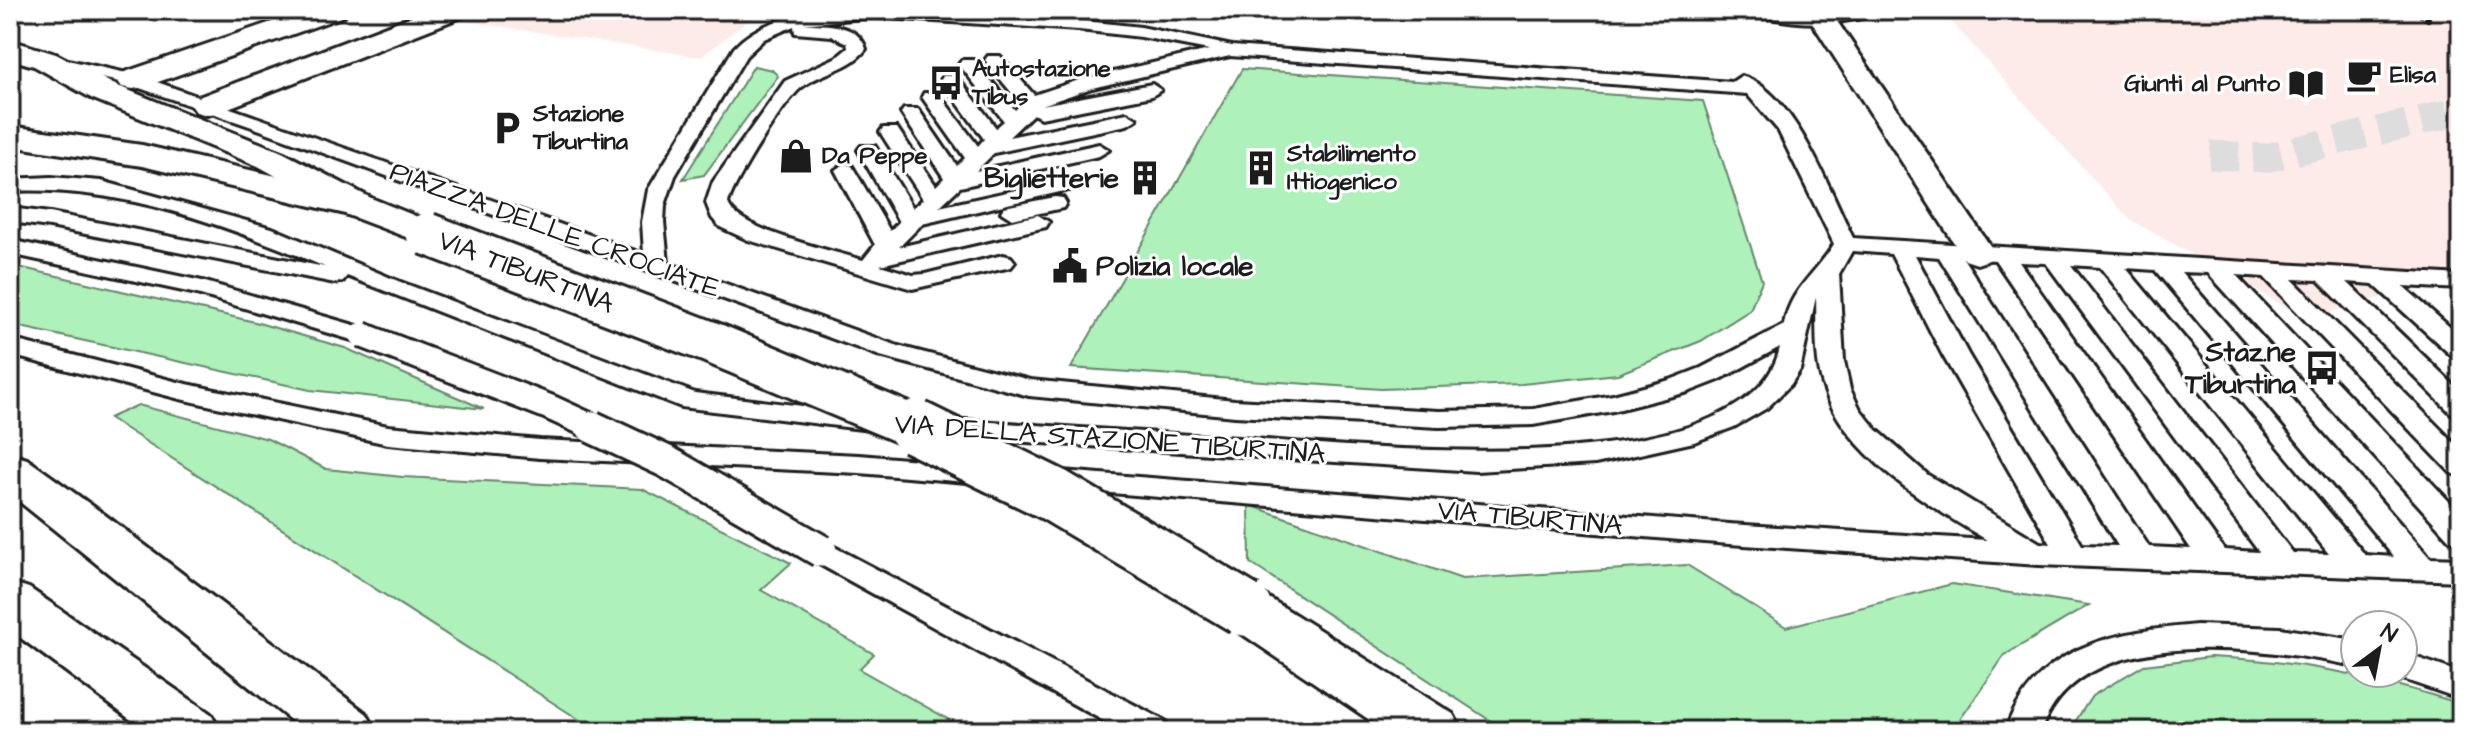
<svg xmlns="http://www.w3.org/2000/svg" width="2471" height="741" viewBox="0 0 2471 741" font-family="'Architects Daughter',sans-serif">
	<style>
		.built { fill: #fdebea }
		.green { fill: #aef1ba; stroke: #65866b; stroke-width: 2 }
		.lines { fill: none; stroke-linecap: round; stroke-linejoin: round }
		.pedestrian-tunnel { stroke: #ddd; stroke-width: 29; stroke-dasharray: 29 14; stroke-linecap: butt }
		.service-casing { stroke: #1c1c1c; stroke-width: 6 }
		.pedestrian-casing { stroke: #1c1c1c; stroke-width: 6 }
		.minor-casing { stroke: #1c1c1c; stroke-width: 6 }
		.tertiary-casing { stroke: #1c1c1c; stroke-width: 6 }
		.secondary-casing { stroke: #1c1c1c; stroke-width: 6 }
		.primary-casing { stroke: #1c1c1c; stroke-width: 6 }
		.service { fill: #fff; fill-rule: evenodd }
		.pedestrian { fill: #fff; fill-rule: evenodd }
		.minor { fill: #fff; fill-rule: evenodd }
		.tertiary { fill: #fff; fill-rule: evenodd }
		.secondary { fill: #fff; fill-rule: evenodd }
		.primary { fill: #fff; fill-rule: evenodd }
		.rail-casing { stroke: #1c1c1c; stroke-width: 6 }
		.rail { stroke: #fff; stroke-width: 4; stroke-dasharray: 13; stroke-linecap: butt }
		.service-bridge-far1-casing { stroke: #1c1c1c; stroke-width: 30; stroke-linecap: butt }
		.service-bridge-casing { stroke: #1c1c1c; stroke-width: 37; stroke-linecap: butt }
		.primary-bridge-far1-casing { stroke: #1c1c1c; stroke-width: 47; stroke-linecap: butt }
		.primary-bridge-casing { stroke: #1c1c1c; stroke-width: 59; stroke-linecap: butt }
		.service-bridge-far1 { stroke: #fff; stroke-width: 24 }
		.service-bridge { stroke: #fff; stroke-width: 31 }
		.primary-bridge-far1 { stroke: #fff; stroke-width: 41 }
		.primary-bridge { stroke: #fff; stroke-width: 53 }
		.labels { text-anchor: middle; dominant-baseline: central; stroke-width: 6; stroke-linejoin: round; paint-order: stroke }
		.far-poi-label { font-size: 24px; font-weight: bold; fill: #1c1c1c; stroke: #fff; text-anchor: start }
		.poi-label { font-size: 28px; font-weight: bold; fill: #1c1c1c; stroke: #fff; text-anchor: end }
		.street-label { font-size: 28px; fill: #1c1c1c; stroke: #fff }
	</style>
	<rect width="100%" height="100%" fill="#fff"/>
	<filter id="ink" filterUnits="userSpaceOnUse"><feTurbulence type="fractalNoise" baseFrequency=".0125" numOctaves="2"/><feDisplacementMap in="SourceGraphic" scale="16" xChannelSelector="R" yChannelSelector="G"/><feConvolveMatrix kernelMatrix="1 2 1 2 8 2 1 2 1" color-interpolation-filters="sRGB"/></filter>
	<g filter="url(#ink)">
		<path class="built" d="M477,10H761L701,57L452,19Z
			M1941,10H2461V275L2307,319L2129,219Z"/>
		<path class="green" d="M754,66L772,70L778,76L704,175L683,179Z
			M1242,69L1703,101L1762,281L1750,310L1701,341L1618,374L1522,384L1381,389L1071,368Z
			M10,265L255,322L345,348L484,409L310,390L16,326L10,324Z
			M138,405L268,439L326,469L403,477L642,489L791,563L761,590L874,654L859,669L969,731H597L109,418Z
			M1249,505L1462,579L1687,565L1786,627L1952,584L2089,605L2005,655L1952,731H1506L1250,563Z
			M2210,657C2302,661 2373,676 2461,704V731H2069L2092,696L2144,665Z"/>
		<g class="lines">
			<path class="pedestrian-tunnel" d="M2210,155L2265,158L2461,111"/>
			<g class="service-casing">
				<path id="service" d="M825,10H948L1048,17L1141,27L1232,46L1732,82L1741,76C1793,89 1831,193 1853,238L2461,275V289L2403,286L2461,337V359L2452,356L2373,284L2347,282L2461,392V415L2451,413L2318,280L2292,279L2461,450V476L2451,473L2264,277L2236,275L2461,514V543L2450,540L2208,273L2181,272L2430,558L2461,559V581L2039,565L1729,544L1050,488L1040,486L1036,479L1040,472L1050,470L1729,524L1987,540C1930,507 1845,454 1824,388C1814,359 1817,327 1816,297L1800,370L1791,384L1767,408L1734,427L1694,442L1595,464L1476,471L949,437L939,434L935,428L939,422L949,419C1046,426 1142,432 1239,438C1346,445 1751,492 1780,347L1719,380L1688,392L1613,411L1533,425L1439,427L1235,416L1029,396L880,356L252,127L128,84L48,66L45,62L54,57L140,76L644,254L642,222L648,190L734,48C757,23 792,15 825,10ZM870,17L1079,30L1141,37L1209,50L1079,80L1034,95L1000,56H988L985,60L988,64L1021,104L1015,110L974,60H962L959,64L962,68L1004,121L996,128L957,76H943L941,80L984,139L978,146L938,93H924L922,97L965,158L957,166L918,109H904L901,113L944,178L936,186L897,128H883L880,132L923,199L913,208L875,146H861L858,150L899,222L890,231L852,166L845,164L835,170L875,245L863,260C834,251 736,230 728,203C735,180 784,101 802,87C822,71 849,71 866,49C859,24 826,24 804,24ZM794,26L795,33L832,36L847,43L848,48L837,57L785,81L713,182L706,203L712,218L720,227L748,240L912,289L1011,267L1015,262L1011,257L1003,255L925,274L913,275L880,265L1046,227L1049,222L1038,215L899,247L922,224L1077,188L1081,184L1070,178L939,207L960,187L1099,156L1109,150L1099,144L976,171L994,153L1127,125L1137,119L1127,113L1009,137L1033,114L1041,118L1152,96L1161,90L1152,84L1042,105L1092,88L1230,56L1747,94L1778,130L1834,244C1815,275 1790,289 1784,325L1701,368L1670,380L1613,395L1533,409L1439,411L1235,400L1030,380L898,346L668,263L664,222L665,205L675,176L746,56L764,39ZM1852,251L1891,254L1942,354L2051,544L2040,543L1928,475L1876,429L1860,409L1850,389L1844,361L1839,274ZM1915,255L1939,257L2118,546L2082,545L1968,354ZM1963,258L1995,260L2191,549L2149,547ZM2019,262L2046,263L2259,552L2224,550ZM2071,265L2100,267L2329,554L2293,553ZM2126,268L2155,270L2394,557L2365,555Z
					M1665,10H1797L1799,13L1791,18L1673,15Z
					M51,177L101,181L272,228L398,281L695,393L878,415L888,417L892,423L888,429L878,431L681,407L347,276L343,281L335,283L50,227L10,222V208L50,213L325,267C224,224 121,186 10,191V179Z
					M1055,197L1063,198L1066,203L1063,208L1012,219L1001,212L1004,207Z
					M10,240L202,281L371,330L375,335L371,340L362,343L197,294L10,254Z
					M10,339L182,383L388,426L540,440L859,455L979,465L989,467L993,474L989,481L979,483L859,473L540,458L388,444L180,399L10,355Z
					M821,540L1165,721L1171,731H1122L810,559L806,551L810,543Z
					M2197,625L2280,628L2355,640V666C2266,648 2079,619 2041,731H2005C2037,644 2114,632 2197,625Z
					M2403,653L2461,673V699L2391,675L2403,673Z"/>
			</g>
			<g class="pedestrian-casing">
				<path id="pedestrian" d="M1812,11H1830L1995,253L1989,260L1977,264L1965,260L1808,16Z"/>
			</g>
			<g class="minor-casing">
				<path id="minor" d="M307,10H348L344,16L144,87L133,89L122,87L117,80L122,73Z
					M428,10H468L464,16L218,112L207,115L196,112L191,105L196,98Z"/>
			</g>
			<g class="tertiary-casing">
				<path id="tertiary" d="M1758,10H1874L1870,16C1834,25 1798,25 1762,16Z"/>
			</g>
			<g class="secondary-casing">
				<path id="secondary" d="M10,126L142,145L371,198L376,206L371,214L358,217L142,166L10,146Z
					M10,454L27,459L105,515L367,714L376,731H304L10,494Z"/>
			</g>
			<g class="primary-casing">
				<path id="primary" d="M10,40L56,54L113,84L282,152L371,198L440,226L446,234L440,242L427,245L345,214L258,166L91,98L34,66L10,59Z
					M10,582L29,588L211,714L220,731H146L10,630Z
					M1245,589L1264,595L1453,714L1462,731H1386L1226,623L1218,609L1226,595Z"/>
			</g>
			<use href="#service" class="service"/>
			<use href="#pedestrian" class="pedestrian"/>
			<use href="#minor" class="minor"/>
			<use href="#tertiary" class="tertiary"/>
			<use href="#secondary" class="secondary"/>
			<use href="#primary" class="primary"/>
			<g class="rail-casing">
				<path id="rail" d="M2414,10L2428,19"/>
			</g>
			<use href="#rail" class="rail"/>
			<g class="service-bridge-far1-casing">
				<path id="service-bridge-far1" d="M362,335L549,407L597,429"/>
			</g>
			<g class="service-bridge-casing">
				<path id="service-bridge" d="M592,427L667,462L821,551"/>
			</g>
			<g class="primary-bridge-far1-casing">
				<path id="primary-bridge-far1" d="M427,234L710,342L919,429"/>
			</g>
			<g class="primary-bridge-casing">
				<path id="primary-bridge" d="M915,427L1054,495L1245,609"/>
			</g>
			<use href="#service-bridge-far1" class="service-bridge-far1"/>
			<use href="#service-bridge" class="service-bridge"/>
			<use href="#primary-bridge-far1" class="primary-bridge-far1"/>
			<use href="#primary-bridge" class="primary-bridge"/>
		</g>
	</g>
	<defs>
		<g id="cafe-bare" transform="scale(2.76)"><path d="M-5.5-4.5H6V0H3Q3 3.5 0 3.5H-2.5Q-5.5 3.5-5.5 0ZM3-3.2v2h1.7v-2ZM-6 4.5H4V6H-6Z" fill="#1c1c1c" stroke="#fff" stroke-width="2.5" paint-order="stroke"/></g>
		<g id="bus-bare" transform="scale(2.76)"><path d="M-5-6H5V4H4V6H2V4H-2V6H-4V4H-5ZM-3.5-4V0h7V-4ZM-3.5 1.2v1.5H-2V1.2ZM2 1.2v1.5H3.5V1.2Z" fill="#1c1c1c" stroke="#fff" stroke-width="2.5" paint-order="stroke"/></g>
		<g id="library-bare" transform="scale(2.76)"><path d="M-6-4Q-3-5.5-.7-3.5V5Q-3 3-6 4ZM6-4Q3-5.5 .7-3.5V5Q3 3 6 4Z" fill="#1c1c1c" stroke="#fff" stroke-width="2.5" paint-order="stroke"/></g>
		<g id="parking-bare" transform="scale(2.76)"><path d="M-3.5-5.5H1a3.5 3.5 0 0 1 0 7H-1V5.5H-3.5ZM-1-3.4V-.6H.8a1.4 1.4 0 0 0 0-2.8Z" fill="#1c1c1c" stroke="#fff" stroke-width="2.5" paint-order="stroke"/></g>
		<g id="shop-bare" transform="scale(2.76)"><path d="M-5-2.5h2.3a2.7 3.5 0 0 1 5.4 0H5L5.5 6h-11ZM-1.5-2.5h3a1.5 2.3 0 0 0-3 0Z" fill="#1c1c1c" stroke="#fff" stroke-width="2.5" paint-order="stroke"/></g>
		<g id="building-bare" transform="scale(2.76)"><path d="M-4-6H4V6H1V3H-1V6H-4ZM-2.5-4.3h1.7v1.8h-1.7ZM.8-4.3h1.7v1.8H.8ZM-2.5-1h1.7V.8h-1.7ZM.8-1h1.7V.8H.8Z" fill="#1c1c1c" stroke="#fff" stroke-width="2.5" paint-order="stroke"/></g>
		<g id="civic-bare" transform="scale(2.76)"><path d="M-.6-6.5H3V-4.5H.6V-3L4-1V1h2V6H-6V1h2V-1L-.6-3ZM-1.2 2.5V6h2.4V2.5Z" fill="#1c1c1c" stroke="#fff" stroke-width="2.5" paint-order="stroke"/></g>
	</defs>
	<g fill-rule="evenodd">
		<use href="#cafe-bare" x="2364" y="75"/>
		<use href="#bus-bare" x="946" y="83"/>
		<use href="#library-bare" x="2306" y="84"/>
		<use href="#parking-bare" x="507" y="128"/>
		<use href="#shop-bare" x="796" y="156"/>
		<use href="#building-bare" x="1261" y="168"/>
		<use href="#building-bare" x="1145" y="178"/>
		<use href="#civic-bare" x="1070" y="266"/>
		<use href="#bus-bare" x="2322" y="368"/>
	</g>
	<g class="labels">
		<g class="far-poi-label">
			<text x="972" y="69">Autostazione<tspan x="972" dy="28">Tibus</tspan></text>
			<text x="2390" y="75">Elisa</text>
			<text x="2280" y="84" text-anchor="end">Giunti al Punto</text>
			<text x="533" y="114">Stazione<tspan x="533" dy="28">Tiburtina</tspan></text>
			<text x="1287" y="154">Stabilimento<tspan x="1287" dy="28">Ittiogenico</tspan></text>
			<text x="822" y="156">Da Peppe</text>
		</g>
		<g class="poi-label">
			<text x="1119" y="178">Biglietterie</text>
			<text x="1096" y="266" text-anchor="start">Polizia locale</text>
			<text x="2296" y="352">Staz.ne<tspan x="2296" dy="32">Tiburtina</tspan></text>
		</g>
		<g class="street-label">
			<text transform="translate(555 230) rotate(20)">PIAZZA DELLE CROCIATE</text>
			<text transform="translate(526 272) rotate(21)">VIA TIBURTINA</text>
			<text transform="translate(1110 439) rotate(4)">VIA DELLA STAZIONE TIBURTINA</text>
			<text transform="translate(1530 518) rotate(5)">VIA TIBURTINA</text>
		</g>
	</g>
	<rect width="2471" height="741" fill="none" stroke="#fff" stroke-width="40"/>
	<rect x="20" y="20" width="2431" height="701" fill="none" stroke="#1c1c1c" stroke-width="3" filter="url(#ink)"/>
	<g transform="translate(2379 649) rotate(32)"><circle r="38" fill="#ffffff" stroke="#a4a4a4" stroke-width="2"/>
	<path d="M0-6L14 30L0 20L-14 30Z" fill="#1c1c1c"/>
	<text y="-12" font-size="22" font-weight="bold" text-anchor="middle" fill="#1c1c1c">N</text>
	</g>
</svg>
